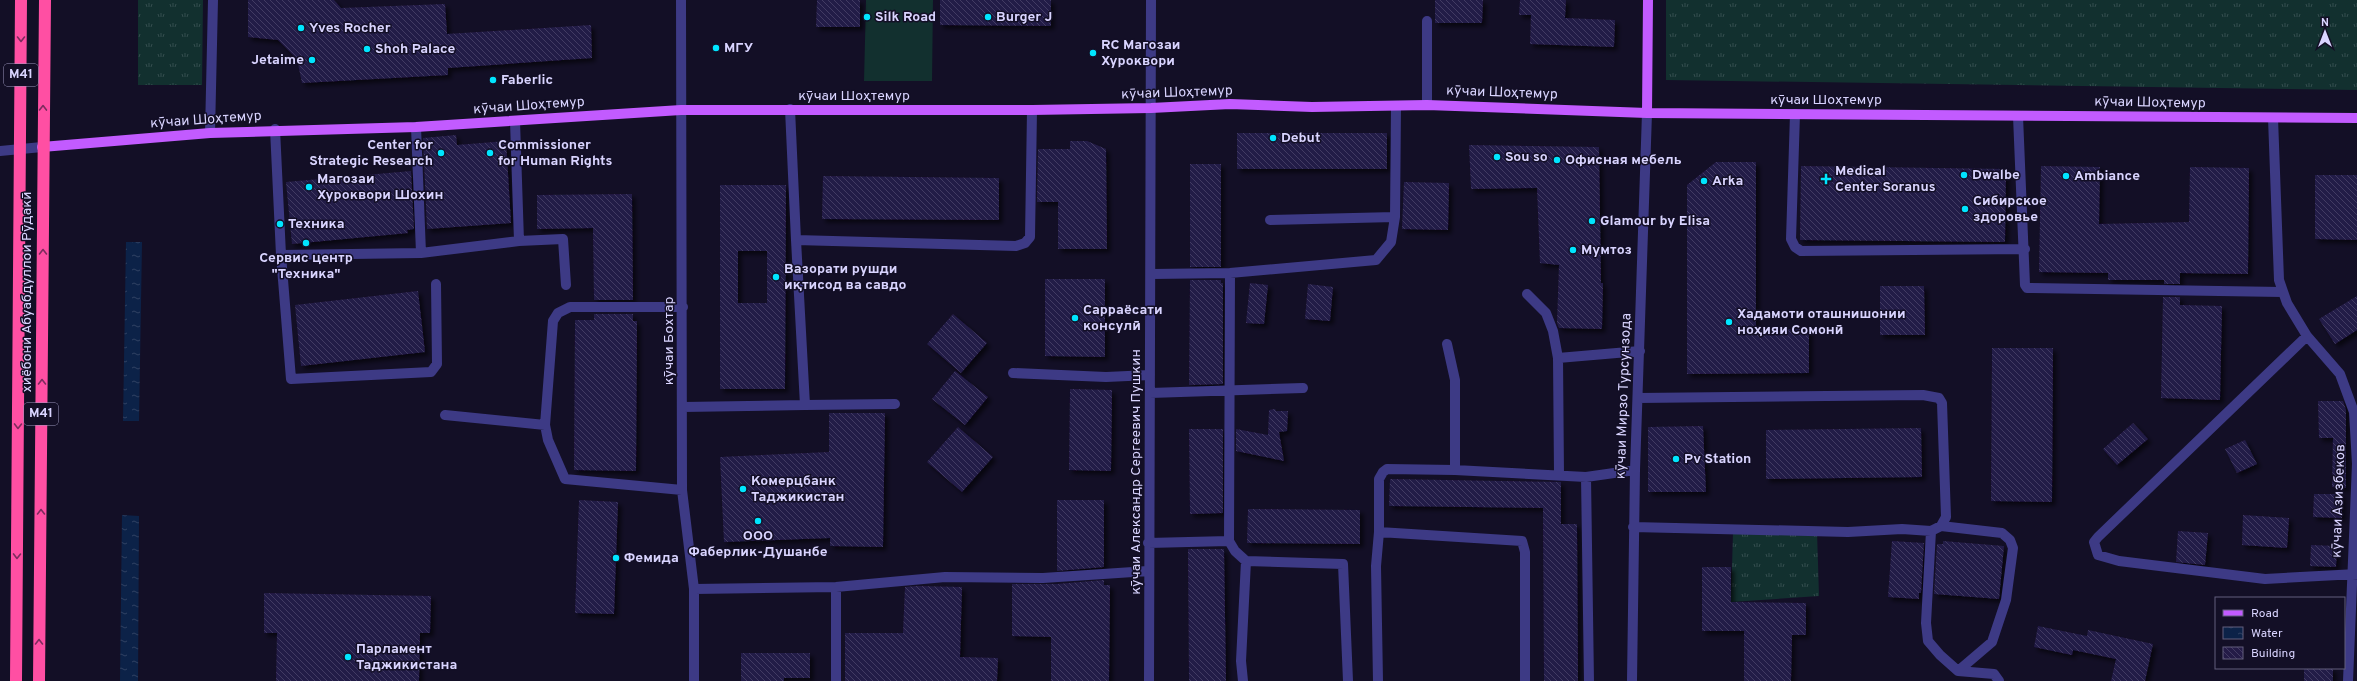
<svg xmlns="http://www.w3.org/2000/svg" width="2357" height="681" viewBox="0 0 2357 681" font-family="Overpass,sans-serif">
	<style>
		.grass { fill: url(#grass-tufts) }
		.pitch { fill: #12302f }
		.water { fill: url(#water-ripples) }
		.building { fill: url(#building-back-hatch); fill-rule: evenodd; filter: url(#shadow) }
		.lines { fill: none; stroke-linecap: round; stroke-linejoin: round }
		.minor { stroke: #3d3a85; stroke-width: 10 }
		.major { stroke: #c25bff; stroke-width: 10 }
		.highway { stroke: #ff4fa3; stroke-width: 12 }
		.oneway { stroke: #7d2c5e }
		.poi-dot { fill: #00e5ff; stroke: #130f26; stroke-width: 1.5 }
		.labels { text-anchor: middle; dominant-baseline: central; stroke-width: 3; stroke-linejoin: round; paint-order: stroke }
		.shield { fill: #130f26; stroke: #9e99be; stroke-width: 1 }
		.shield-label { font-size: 13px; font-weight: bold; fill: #d9d4ff }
		.poi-label { font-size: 14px; font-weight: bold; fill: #d9d4ff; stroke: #130f26; text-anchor: start }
		.street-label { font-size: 14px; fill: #d9d4ff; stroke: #130f26 }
	</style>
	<defs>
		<pattern id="grass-tufts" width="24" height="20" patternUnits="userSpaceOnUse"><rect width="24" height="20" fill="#12302f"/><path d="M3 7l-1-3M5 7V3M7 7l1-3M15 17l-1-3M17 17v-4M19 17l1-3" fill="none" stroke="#344d4e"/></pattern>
		<pattern id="water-ripples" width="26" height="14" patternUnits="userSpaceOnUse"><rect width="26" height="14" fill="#0c2248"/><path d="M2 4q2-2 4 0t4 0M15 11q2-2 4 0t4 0" fill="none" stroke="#2f4163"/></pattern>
		<pattern id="building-back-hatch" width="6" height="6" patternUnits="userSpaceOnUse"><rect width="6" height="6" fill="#241b47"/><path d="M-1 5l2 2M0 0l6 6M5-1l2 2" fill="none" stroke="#433b63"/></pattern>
		<filter id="shadow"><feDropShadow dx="3.5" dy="3.5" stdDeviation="2" flood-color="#0009"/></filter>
	</defs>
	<rect width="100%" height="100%" fill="#130f26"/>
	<path class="grass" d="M138,0H203L202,85H138Z
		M1666,0H2357V90L1666,80Z
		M1817,532L1819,596L1731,602L1733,533Z"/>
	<path class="pitch" d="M866,0H933L932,81H864Z"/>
	<path class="water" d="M126,242H142L139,421H123Z
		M122,515L139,516L138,681H120Z"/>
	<path class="building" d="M248,0H334L341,8L445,4L447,34L591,25L592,58L448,68V75L302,83L297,59L278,40L248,37Z
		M817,0H860V27H816Z
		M940,0H1051V26L940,25Z
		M1435,0H1483L1482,23H1435Z
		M1520,0H1566L1565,18L1615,20L1614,47L1530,44L1531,15H1519Z
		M1237,133H1387V169H1237Z
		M456,135L457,145L506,141L511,223L427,229L423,138Z
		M1070,141H1087L1106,149L1107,249H1058V202H1037L1038,149H1070Z
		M1469,145L1599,147L1601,283H1603L1602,329L1559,328L1557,323L1559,265L1540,263L1537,188L1471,189Z
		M1716,162H1756V329H1809V373L1687,374V185Z
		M1190,164H1221V267H1190Z
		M1801,166L2006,169L2005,242L1800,240Z
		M2041,166L2100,167L2099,224L2189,222L2190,167L2249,168L2248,274L2180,273V284H2164V280H2108V273L2039,272Z
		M411,171L414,229L407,230L408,233L292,244L286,182Z
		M2315,175H2357V240L2315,239Z
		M823,176L999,178V220L822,219Z
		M1404,182L1449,183L1448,230L1402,229Z
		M720,185H786L785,389H720ZM738,251H767V303H738Z
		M632,194L633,300H594L593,228L537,229V195Z
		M1045,279H1105V357L1045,356Z
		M1190,280H1221V283H1223V384L1189,385Z
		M1250,283L1268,285L1264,324L1246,323Z
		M1308,284L1333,287L1330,321L1305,319Z
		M1880,286H1924L1925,335H1880Z
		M418,291L425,352L301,366L295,305Z
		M2357,296V330L2335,344L2319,319Z
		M2163,297H2180V305L2222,306L2220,400L2161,398Z
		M594,314H633V321H637L636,471L574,470L575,320H594Z
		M953,314L987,343L961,373L927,344Z
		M1992,348H2053L2052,502L1991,501Z
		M955,371L988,397L965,425L932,399Z
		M1070,389L1112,390L1111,471L1069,470Z
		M2318,401H2343L2346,410V488L2332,487L2333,438H2319Z
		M1275,409L1276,411H1288L1287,431L1279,432L1284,461L1236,451V429L1268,435L1269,410Z
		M829,413H885L883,547L830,546V538L724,542L720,457L829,452Z
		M2133,423L2148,439L2117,465L2103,449Z
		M1703,426L1706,492H1648V427Z
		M958,427L993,457L962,492L927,462Z
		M1921,428L1922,477L1766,479V430Z
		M1189,429H1223V513L1190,514Z
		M2245,440L2257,464L2237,473L2225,449Z
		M1390,479L1561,482V524H1577L1578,681H1544L1543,508L1389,506Z
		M2314,494H2342V518L2313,517Z
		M579,500L618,502L614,614L575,613Z
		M1057,500H1104V567L1057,571Z
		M1248,509L1360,510V544L1247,543Z
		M2243,515L2289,518L2287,548L2242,545Z
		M2178,531L2208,533L2205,565L2176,562Z
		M1892,541L1924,543L1921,593H1919V599L1888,597Z
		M1943,541L2004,546L1999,599L1934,594L1937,544H1943Z
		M2311,545L2337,546L2336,567L2310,566Z
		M1188,549H1224L1226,681H1189Z
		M1702,567H1731V602L1806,603V635H1792L1791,681H1744V631H1702Z
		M1104,580V585H1110L1109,681H1051V637L1012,636V584H1057Z
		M917,586L962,587L960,657L998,658L997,681H845V633H903L905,587Z
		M264,593L431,596L430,633H420L419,681H276L277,633H264Z
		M2038,626L2087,636L2088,630L2153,644L2145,681H2111L2116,659L2073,650L2072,655L2034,647Z
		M741,653H810V678H784V681H741Z
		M2304,668H2333V681H2304Z"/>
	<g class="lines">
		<path class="minor" d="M681,0L682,490L694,589V681
			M1427,105V21
			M790,109L796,240L1016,246L1025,243L1030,237L1032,110
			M1795,114L1791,239L1795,247L1801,251L2025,249
			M2018,116L2025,285L2027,288L2282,292
			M2273,118L2279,280L2287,303L2307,336L2340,374L2354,412L2357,464L2348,681
			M515,121L519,241L563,239L566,285
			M416,127L421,253L281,255L291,379L431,372L437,364L436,284
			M275,129L281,255
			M210,133L213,0
			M0,151L42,147
			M1270,220L1395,217
			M421,253L519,241
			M1152,274L1230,273L1376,260L1391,242L1395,217L1396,106
			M1527,294L1546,313L1553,331L1558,358
			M2307,336L2098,537L2094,542L2098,555L2119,561L2265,579L2357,574
			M1447,344L1455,380V470
			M1013,373L1106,377L1150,375
			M1150,393L1303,388
			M805,405L895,404
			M683,407L805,405L796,240
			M445,415L545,425
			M1559,474L1558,358L1640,351
			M1586,477L1589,681
			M682,490L565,479L548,440L545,425L553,321L558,313L570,307H683
			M1941,526L2002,533L2010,540L2013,548L2006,600L1992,642L1958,671
			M1633,527L1848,532L1902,529L1931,531L1941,526L1946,517L1942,403L1939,398L1923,395L1638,398
			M1931,531L1926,623L1928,641L1940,655L1958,671L1994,674L1999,681
			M1379,532L1522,541L1525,552V681
			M1229,541L1235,551L1246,561L1343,564L1348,681
			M1148,543L1229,541L1230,273
			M694,589L836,587L945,577L1043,578L1148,571
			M836,681V587
			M1149,681L1151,0
			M1243,681L1241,661L1246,561
			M1378,681L1376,566L1379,532V479L1383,472L1387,469L1455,470L1586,477L1635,470
			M1632,681L1635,470L1647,113"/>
		<path class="major" d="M1647,113L1648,0
			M42,147L210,133L416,127L681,110H1032L1151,108L1230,104L1312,107L1427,105L1647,113L2357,118"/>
		<path class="highway" d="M16,681L21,0
			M39,681L45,0"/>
	</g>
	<defs><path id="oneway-chevron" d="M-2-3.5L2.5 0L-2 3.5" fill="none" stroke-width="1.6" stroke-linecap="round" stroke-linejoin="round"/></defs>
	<g class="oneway">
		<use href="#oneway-chevron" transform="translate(21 39) rotate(90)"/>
		<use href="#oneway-chevron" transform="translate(43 108) rotate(-89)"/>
		<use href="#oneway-chevron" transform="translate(43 252) rotate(-90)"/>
		<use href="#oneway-chevron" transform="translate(42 382) rotate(-90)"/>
		<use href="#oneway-chevron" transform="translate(18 426) rotate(91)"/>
		<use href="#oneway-chevron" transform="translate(41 512) rotate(-90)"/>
		<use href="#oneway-chevron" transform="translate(17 556) rotate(91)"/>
		<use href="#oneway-chevron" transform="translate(39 642) rotate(-90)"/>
	</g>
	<g class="poi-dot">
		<circle cx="867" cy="17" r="4"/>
		<circle cx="988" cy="17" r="4"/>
		<circle cx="301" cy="28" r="4"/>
		<circle cx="716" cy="48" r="4"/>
		<circle cx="367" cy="49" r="4"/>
		<circle cx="1093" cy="53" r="4"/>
		<circle cx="312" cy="60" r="4"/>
		<circle cx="493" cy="80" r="4"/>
		<circle cx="1273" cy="138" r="4"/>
		<circle cx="441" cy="153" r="4"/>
		<circle cx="490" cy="153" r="4"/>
		<circle cx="1497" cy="157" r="4"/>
		<circle cx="1557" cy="160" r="4"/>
		<circle cx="1964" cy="175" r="4"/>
		<circle cx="2066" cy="176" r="4"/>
		<path d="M1824 173h4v4h4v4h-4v4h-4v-4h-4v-4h4z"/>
		<circle cx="1704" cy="181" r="4"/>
		<circle cx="309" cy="187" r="4"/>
		<circle cx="1965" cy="209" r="4"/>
		<circle cx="1592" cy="221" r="4"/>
		<circle cx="280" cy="224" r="4"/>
		<circle cx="306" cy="243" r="4"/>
		<circle cx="1573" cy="250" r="4"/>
		<circle cx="776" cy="277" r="4"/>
		<circle cx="1075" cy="318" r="4"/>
		<circle cx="1729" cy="322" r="4"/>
		<circle cx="1676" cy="459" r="4"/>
		<circle cx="743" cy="489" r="4"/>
		<circle cx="758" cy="521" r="4"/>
		<circle cx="616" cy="558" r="4"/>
		<circle cx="348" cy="657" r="4"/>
	</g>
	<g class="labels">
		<g class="shield">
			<rect x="4" y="64" width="34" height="22" rx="3"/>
			<rect x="24" y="403" width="34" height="22" rx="3"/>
		</g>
		<g class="shield-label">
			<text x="21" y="75">M41</text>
			<text x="41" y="414">M41</text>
		</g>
		<g class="poi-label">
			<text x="875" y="17">Silk Road</text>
			<text x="996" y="17">Burger J</text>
			<text x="309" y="28">Yves Rocher</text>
			<text x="1101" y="45">RC Магозаи<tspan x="1101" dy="16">Хуроквори</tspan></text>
			<text x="724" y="48">МГУ</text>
			<text x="375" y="49">Shoh Palace</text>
			<text x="304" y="60" text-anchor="end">Jetaime</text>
			<text x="501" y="80">Faberlic</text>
			<text x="1281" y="138">Debut</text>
			<text x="433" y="145" text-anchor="end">Center for<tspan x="433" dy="16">Strategic Research</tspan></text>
			<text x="498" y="145">Commissioner<tspan x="498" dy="16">for Human Rights</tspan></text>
			<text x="1505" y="157">Sou so</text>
			<text x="1565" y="160">Офисная мебель</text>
			<text x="1835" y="171">Medical<tspan x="1835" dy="16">Center Soranus</tspan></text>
			<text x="1972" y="175">Dwalbe</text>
			<text x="2074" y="176">Ambiance</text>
			<text x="317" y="179">Магозаи<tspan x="317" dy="16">Хуроквори Шохин</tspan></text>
			<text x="1712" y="181">Arka</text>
			<text x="1973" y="201">Сибирское<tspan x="1973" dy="16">здоровье</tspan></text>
			<text x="1600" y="221">Glamour by Elisa</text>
			<text x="288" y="224">Техника</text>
			<text x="1581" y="250">Мумтоз</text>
			<text x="306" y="258" text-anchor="middle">Сервис центр<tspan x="306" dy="16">"Техника"</tspan></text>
			<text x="784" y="269">Вазорати рушди<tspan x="784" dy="16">иқтисод ва савдо</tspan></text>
			<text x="1083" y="310">Сарраёсати<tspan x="1083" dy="16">консулӣ</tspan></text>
			<text x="1737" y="314">Хадамоти оташнишонии<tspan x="1737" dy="16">ноҳияи Сомонӣ</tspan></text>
			<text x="1684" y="459">Pv Station</text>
			<text x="751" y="481">Комерцбанк<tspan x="751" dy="16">Таджикистан</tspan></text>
			<text x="758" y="536" text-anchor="middle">ООО<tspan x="758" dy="16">Фаберлик-Душанбе</tspan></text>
			<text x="624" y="558">Фемида</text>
			<text x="356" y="649">Парламент<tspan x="356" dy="16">Таджикистана</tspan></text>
		</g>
		<g class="street-label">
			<text transform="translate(1177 93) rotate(-2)">кӯчаи Шоҳтемур</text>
			<text transform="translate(1502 93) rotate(2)">кӯчаи Шоҳтемур</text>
			<text x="854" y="96">кӯчаи Шоҳтемур</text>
			<text x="1826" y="100">кӯчаи Шоҳтемур</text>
			<text transform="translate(2150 103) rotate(1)">кӯчаи Шоҳтемур</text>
			<text transform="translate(529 106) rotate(-4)">кӯчаи Шоҳтемур</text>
			<text transform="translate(206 120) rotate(-4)">кӯчаи Шоҳтемур</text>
			<text transform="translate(27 292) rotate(-90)">хиёбони Абуабдуллои Рӯдакӣ</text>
			<text transform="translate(669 341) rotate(-90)">кӯчаи Бохтар</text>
			<text transform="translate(1624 396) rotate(-88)">кӯчаи Мирзо Турсунзода</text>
			<text transform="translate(1136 472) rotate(-90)">кӯчаи Александр Сергеевич Пушкин</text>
			<text transform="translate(2339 501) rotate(-88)">кӯчаи Азизбеков</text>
		</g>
	</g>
	<rect x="2215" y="597" width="130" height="72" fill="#130f26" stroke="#625e7d"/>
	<rect x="2223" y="610" width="20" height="6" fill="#c25bff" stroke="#625e7d"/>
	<text x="2251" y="617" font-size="12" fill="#d9d4ff">Road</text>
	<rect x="2223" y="627" width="20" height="12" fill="url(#water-ripples)" stroke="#625e7d"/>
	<text x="2251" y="637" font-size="12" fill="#d9d4ff">Water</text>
	<rect x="2223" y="647" width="20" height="12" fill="url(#building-back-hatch)" stroke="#625e7d"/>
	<text x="2251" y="657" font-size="12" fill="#d9d4ff">Building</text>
	<g transform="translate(2325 32)" stroke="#130f26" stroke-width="3" paint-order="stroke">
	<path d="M0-3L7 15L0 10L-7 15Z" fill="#d9d4ff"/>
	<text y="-6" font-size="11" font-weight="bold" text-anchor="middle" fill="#d9d4ff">N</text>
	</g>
</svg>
